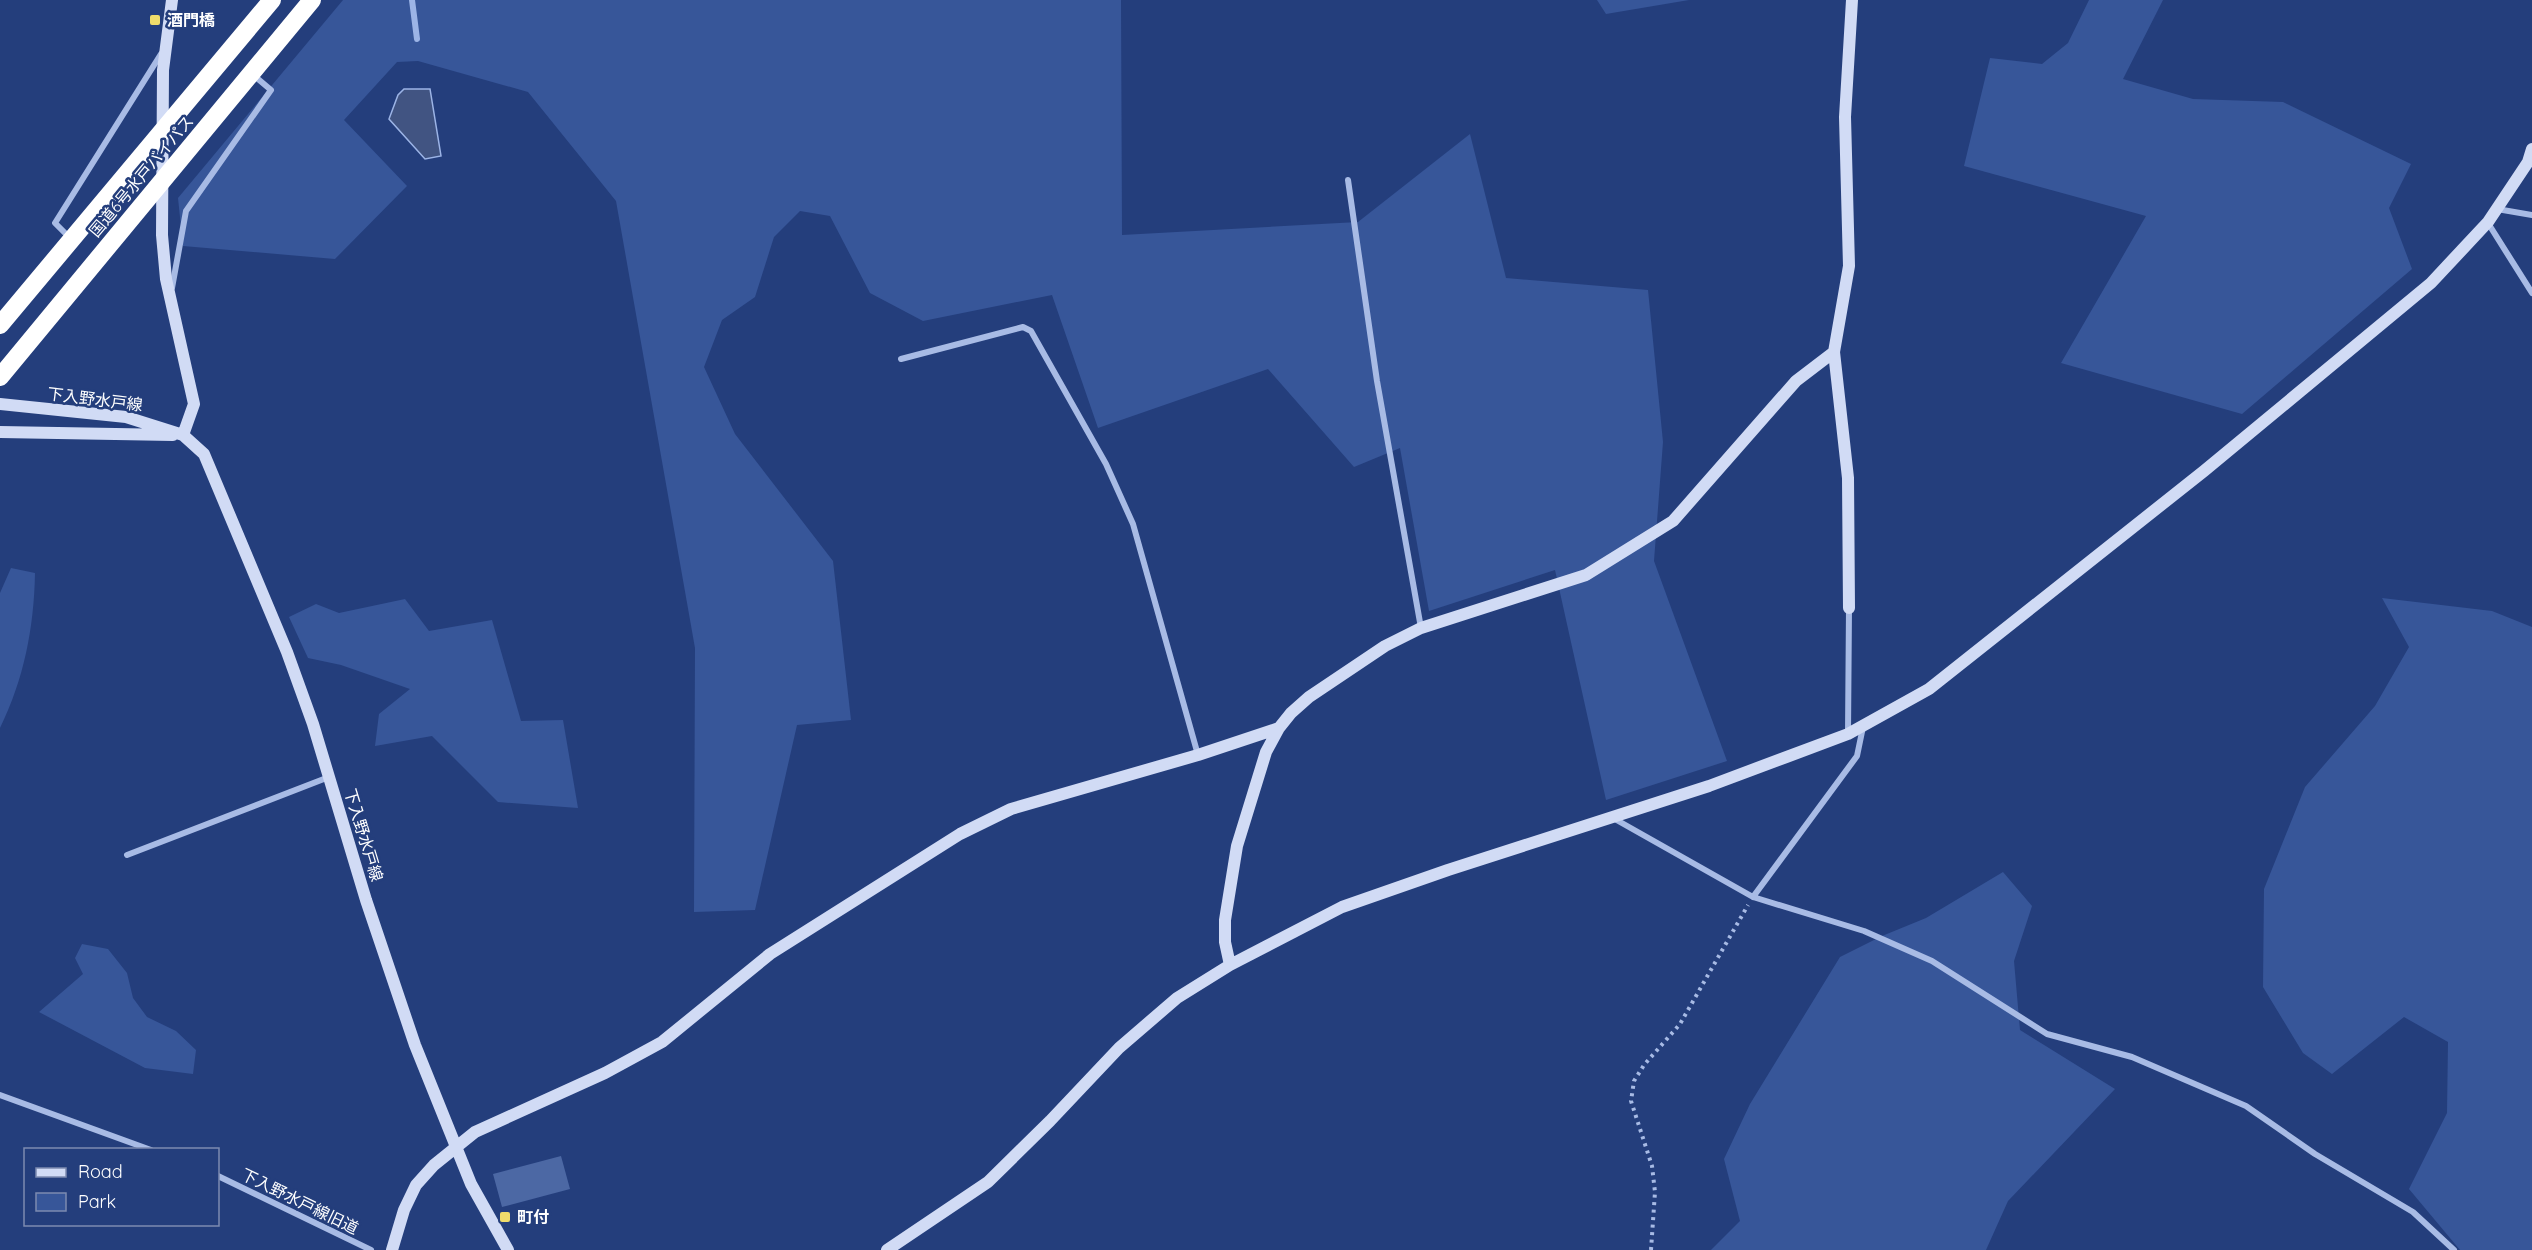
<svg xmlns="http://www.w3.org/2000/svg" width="2532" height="1250" viewBox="0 0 2532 1250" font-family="Quicksand,'Noto Sans JP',sans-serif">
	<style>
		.green { fill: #375699 }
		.water { fill: #415482; stroke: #9cb4e6; stroke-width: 1.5 }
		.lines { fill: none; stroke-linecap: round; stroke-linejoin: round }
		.stream { stroke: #9cb4e6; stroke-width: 6 }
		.building { fill: #4c68a4 }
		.path { stroke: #a8bbe5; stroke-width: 4; stroke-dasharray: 3 4.5; stroke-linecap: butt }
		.street { stroke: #a8bbe5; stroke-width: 6 }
		.secondary { stroke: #d1dbf5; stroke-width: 12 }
		.highway { stroke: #fff; stroke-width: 18 }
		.poi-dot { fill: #efdc6b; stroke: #243e7c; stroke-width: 2 }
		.labels { text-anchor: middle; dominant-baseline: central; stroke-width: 5; stroke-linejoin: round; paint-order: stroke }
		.poi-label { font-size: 16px; font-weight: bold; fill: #fff; stroke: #243e7c; text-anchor: start }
		.street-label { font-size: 16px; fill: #fff; stroke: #243e7c }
	</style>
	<rect width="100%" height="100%" fill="#243e7c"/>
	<path class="green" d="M343,0H1121L1122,235L1358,222L1470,134L1506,278L1648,290L1663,442L1654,561L1727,761L1606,800L1555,570L1429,611L1400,448L1354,467L1268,369L1098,428L1052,295L923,321L870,293L830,216L800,211L774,237L755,297L722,320L704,367L735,434L833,561L851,720L797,725L755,910L694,912L695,648L616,201L528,92L418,61L397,62L344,120L407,186L335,259L183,246L178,198Z
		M1597,0H1689L1606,14Z
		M2089,0H2163L2123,79L2193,99L2283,102L2411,164L2389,208L2412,269L2242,414L2061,363L2146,216L1964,166L1990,58L2042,64L2068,43Z
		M11,568L35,573C34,628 24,679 0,728V593Z
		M2382,598L2492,611L2532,627V1250H2460L2409,1189L2447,1113L2448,1042L2404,1017L2332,1074L2303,1053L2263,987L2264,889L2305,787L2375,706L2409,647Z
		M405,599L429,631L492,620L521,721L563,720L578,808L498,802L432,736L375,746L379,714L410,689L341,665L308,658L289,617L316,604L339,613Z
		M2003,872L2032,906L2014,961L2020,1030L2115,1089L2008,1201L1986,1250H1711L1740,1221L1724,1159L1750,1104L1840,957L1882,936L1926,918Z
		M82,944L108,949L127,973L133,998L147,1017L176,1031L196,1050L193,1074L145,1068L39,1012L83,974L75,958Z"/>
	<path class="water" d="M404,89H430L441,156L425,159L389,119L398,95Z"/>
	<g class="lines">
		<path class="stream" d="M412,0L417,39"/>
	</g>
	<path class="building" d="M561,1156L570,1189L502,1207L493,1174Z"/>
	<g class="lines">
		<path class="path" d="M1651,1250L1655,1192L1652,1166L1631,1101L1634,1081L1644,1065L1680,1024L1748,905"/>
		<path class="street" d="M1348,180L1377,381L1421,628
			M2497,209L2532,215
			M2488,223L2532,293
			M70,238L55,223L161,54
			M172,288L186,211L271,90L252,74
			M901,359L1023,327L1031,331L1106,464L1133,524L1198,755
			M1848,733L1849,608
			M1613,818L1753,897L1864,931L1932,961L2047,1034L2132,1057L2246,1106L2315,1154L2413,1212L2454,1250
			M127,855L329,777
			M1753,897L1857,756L1863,727
			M0,1095L151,1150
			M218,1176L371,1250"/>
		<path class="secondary" d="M172,0L163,70L162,235L166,279L194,404L183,435
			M0,404L126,417L183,435L204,454L287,652L313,724L366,900L415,1045L471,1184L508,1250
			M0,432L173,435
			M1849,608L1848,478L1834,352L1849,266L1845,117L1852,0
			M1230,965L1225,942V920L1237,846L1266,752L1279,728L1291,713L1309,697L1385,646L1421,628L1586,575L1673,521L1796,381L1834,352
			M392,1250L404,1210L416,1185L434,1165L475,1132L605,1073L662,1042L770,954L960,834L1011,809L1198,755L1279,728
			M887,1250L988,1182L1050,1121L1119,1048L1177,998L1230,965L1342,907L1448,870L1709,786L1848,734L1929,689L2204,471L2431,283L2488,222L2528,162L2532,149"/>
		<path class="highway" d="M0,325L272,0
			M0,377L312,0"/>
	</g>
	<g class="poi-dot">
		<rect x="149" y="14" width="12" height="12" rx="3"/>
		<rect x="499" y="1211" width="12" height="12" rx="3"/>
	</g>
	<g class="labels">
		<g class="poi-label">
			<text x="167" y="20">酒門橋</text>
			<text x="517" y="1217">町付</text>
		</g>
		<g class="street-label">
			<text transform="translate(141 176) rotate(-50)">国道6号水戸バイパス</text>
			<text transform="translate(95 399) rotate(7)">下入野水戸線</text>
			<text transform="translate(364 835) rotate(73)">下入野水戸線</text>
			<text transform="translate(300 1201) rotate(26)">下入野水戸線旧道</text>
		</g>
	</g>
	<rect x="24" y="1148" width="195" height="78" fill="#243e7c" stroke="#7c8bb0" stroke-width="1.5"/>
	<rect x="36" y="1168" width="30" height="9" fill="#d1dbf5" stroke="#7c8bb0" stroke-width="1.5"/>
	<text x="78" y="1178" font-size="18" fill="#ffffff">Road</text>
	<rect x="36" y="1193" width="30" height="18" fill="#375699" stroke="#7c8bb0" stroke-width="1.5"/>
	<text x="78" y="1208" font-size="18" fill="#ffffff">Park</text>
</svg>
